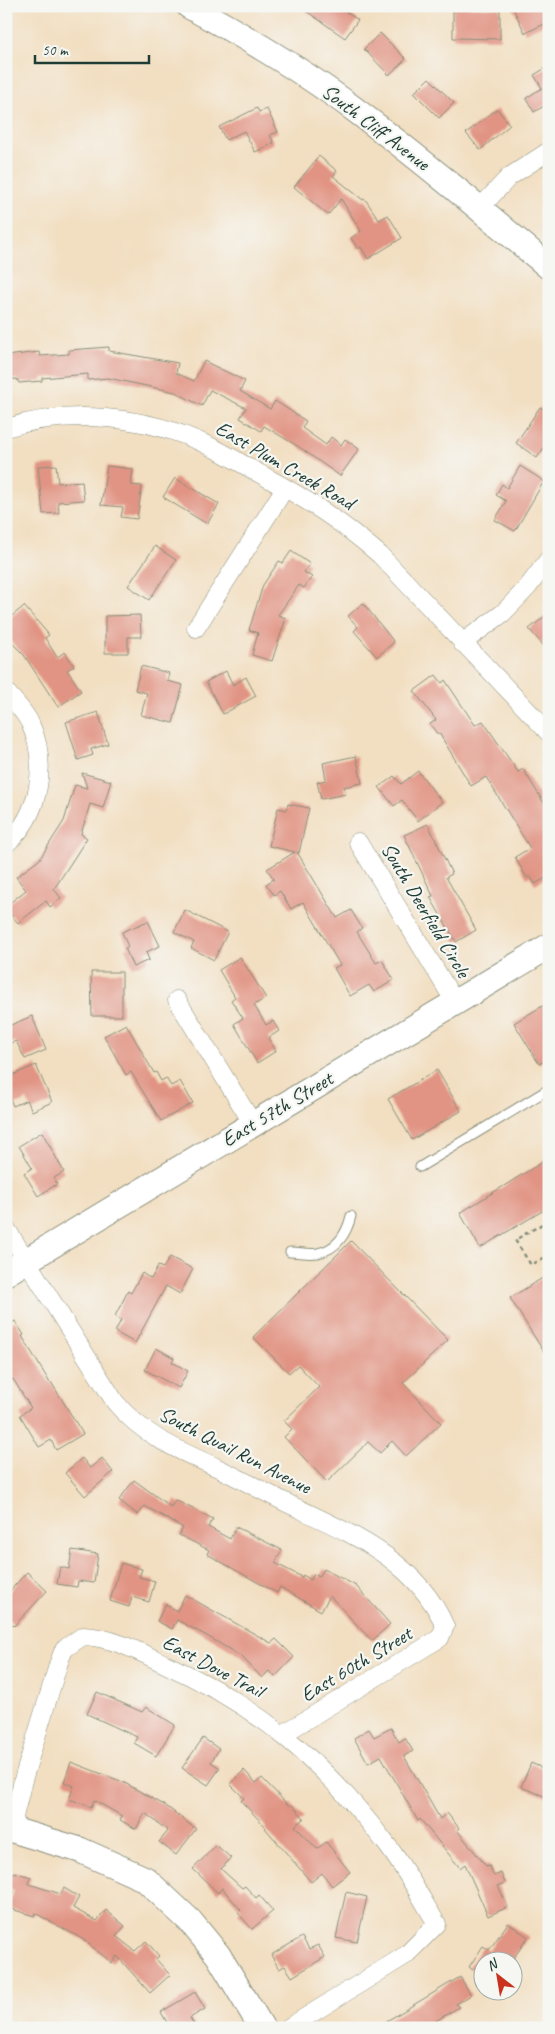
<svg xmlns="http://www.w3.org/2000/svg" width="555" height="2034" viewBox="0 0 555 2034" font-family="Caveat,sans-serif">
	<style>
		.building { fill: #e19484 }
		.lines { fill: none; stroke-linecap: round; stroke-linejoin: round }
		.lane-casing { stroke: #888e7a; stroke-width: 11 }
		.street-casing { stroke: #888e7a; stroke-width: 19 }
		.secondary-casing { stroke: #888e7a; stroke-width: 27 }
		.path { stroke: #888e7a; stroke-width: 2.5; stroke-dasharray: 4 4; stroke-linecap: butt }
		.lane { stroke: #fff; stroke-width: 9 }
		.street { stroke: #fff; stroke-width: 18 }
		.secondary { stroke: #fff; stroke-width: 25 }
		.labels { text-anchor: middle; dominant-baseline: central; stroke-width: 4.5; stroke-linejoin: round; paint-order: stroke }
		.street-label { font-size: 21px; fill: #1f3d34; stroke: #f6f6f2 }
	</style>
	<rect width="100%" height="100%" fill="#f6f6f2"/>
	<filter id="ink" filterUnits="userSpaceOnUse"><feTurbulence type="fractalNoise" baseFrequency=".02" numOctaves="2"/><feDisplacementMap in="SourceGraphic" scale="10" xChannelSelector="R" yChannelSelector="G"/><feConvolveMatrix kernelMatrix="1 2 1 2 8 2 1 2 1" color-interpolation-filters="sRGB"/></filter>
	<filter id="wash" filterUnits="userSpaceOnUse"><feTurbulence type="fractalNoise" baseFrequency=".0096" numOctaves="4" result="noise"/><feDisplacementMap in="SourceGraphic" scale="20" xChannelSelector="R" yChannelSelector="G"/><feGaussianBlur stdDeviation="1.12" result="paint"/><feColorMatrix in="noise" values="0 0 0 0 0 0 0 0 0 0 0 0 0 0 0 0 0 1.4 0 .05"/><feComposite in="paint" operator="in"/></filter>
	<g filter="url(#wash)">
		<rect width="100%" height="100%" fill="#f2dec0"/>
		<g id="blocks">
			<path class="building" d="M299,6H338L358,20L345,38Z
				M453,6L500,8V39L453,38Z
				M512,6H549V22L525,33Z
				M380,33L406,59L389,75L364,49Z
				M549,66V103L534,112L526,98L542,88L534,75Z
				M429,78L454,103L439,118L414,93Z
				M257,108L259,112L267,109L278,132L270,135L274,143L255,152L244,131L226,140L219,127Z
				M497,109L510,125L480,150L466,133Z
				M319,156L337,171L333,176L363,200L365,199L379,220L388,215L402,238L368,259L361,247L358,249L351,238L361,231L341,199L328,215L294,187Z
				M109,347V351L178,363L176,373L194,381L204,361L245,381L240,391L270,409L275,401L306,421L302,428L326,445L331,437L341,445L345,439L359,449L340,476L299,447L264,426L261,431L240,418L246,408L210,390L202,406L175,392L108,378L88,380V374L42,378V381L19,383L17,379L6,380V356L39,352L40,356L69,354V350Z
				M540,407L549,413V440L537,458L516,443Z
				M56,465L58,483L82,481L84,500L58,502L59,513L43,514L38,466Z
				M107,466L133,469L131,485L142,486L137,519L121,517L123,507L101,505Z
				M520,466L544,481L515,531L495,520L506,501L496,495L502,484L507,488Z
				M175,478L219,504L207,524L163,497Z
				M155,546L176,560L149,600L128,586Z
				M291,551L310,564L304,572L312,577L304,588L299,585L278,615L286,618L272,661L252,655L258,633L249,630L263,585L279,561L283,563Z
				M363,603L394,642L377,657L354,631L358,627L348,616Z
				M24,606L49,635L45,638L57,657L65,652L74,666L67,670L81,691L58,707L24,655L6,637V621Z
				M549,613V652L529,629Z
				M140,615L141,637H128V653H105V616Z
				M141,666L169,673L167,681L183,685L173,723L141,715L147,693L135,690Z
				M226,671L233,685L246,677L256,696L223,714L206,682Z
				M436,675L442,683L445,680L475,725L483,721L518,772L523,769L549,811V876L535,884L530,876L527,878L515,857L530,848L486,777L471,786L439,733L438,735L430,724L436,720L414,691Z
				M98,712L108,744L91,749L93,755L78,760L66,722Z
				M356,756L362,783L344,787L346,794L321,799L317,782L326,780L323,763Z
				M418,771L442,802L418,821L402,800L394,806L379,787L394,776L401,784Z
				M82,773L111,781L103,808L90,804L81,834L87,838L54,889L61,898L50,907L46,901L18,923L6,909V906L26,890L16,877L39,860L64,821L75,785L87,788Z
				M288,804L309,808L299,853L297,852L337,918L351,910L362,928L357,932L376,963L382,960L394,980L374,992L369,985L350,996L334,968L340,965L303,902L291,909L280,891L274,895L266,884L274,879L267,869L295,852L269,846L278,808L286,810Z
				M428,824L452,874L446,877L476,930L456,942L430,897L433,896L404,835Z
				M185,910L228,932L214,960L191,948L194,942L174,932Z
				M148,921L160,946L146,952L149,960L133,967L125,948L128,947L122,932Z
				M240,957L266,998L254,1005L266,1025L273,1021L279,1031L268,1038L276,1051L257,1063L234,1024L243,1018L231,1000L235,997L219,970Z
				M91,972H122V1016H92Z
				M549,1002V1058L539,1064L514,1023Z
				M32,1016L46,1050L25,1059L16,1041L6,1045V1027Z
				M126,1024L154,1073L156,1072L161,1081L166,1078L171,1086L180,1081L193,1103L161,1121L131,1072L126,1075L104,1036Z
				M36,1065L52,1102L32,1111L27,1100L13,1106L6,1089V1078Z
				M437,1070L461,1111L412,1140L388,1099Z
				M42,1132L64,1172L54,1178L57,1184L38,1196L24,1173L32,1168L19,1146Z
				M549,1158V1207L480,1248L460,1213Z
				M351,1241L448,1340L403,1383L441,1423L406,1456L392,1441L380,1453L368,1442L327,1482L284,1437L292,1429L284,1421L319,1387L298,1365L289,1373L253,1337Z
				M170,1257L193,1269L180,1294L166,1286L135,1343L115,1332L121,1320L115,1316L128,1291L131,1293L142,1273L151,1279L158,1266L163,1268Z
				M549,1274V1360L510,1298Z
				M15,1321L24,1335L22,1336L50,1383L51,1382L83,1434L56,1450L51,1440L39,1447L20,1415L31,1408L13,1379L6,1383V1326Z
				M156,1348L174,1358L172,1362L188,1371L179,1388L145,1370Z
				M82,1458L90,1468L102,1458L113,1472L85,1496L65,1473Z
				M134,1480L171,1507L175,1500L213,1519L208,1527L230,1539L236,1527L282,1550L275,1563L302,1577L303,1575L311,1580L314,1574L319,1577L324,1569L356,1586L390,1624L372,1641L330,1596L321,1611L280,1587L277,1593L248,1577L207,1554L209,1550L179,1535L183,1528L145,1506L138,1515L119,1500Z
				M72,1550L98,1554L94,1583L78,1581L77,1587L57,1584L60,1567L69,1569Z
				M121,1563L142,1569L139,1577L155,1581L149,1602L132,1597L129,1607L110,1601Z
				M27,1572L47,1591L14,1626L6,1618V1595Z
				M185,1595L271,1643L276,1639L294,1657L275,1677L269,1671L262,1678L242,1657L207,1636L177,1620L172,1629L157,1621L166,1604L177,1611Z
				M97,1692L142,1712L146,1707L175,1725L156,1756L134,1743L137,1737L87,1714Z
				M391,1728L399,1742L405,1738L413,1751L404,1756L440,1819L447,1813L459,1828L457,1830L486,1866L489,1865L494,1876L501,1873L505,1883L498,1886L508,1907L488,1916L465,1864L460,1868L420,1819L418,1821L381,1756L368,1763L354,1738L369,1729L374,1737Z
				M203,1738L219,1749L211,1762L220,1768L208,1785L182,1768Z
				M71,1762L123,1782L166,1806L196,1829L176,1855L159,1842L168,1831L145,1813L136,1829L120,1820L122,1816L94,1800L91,1807L69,1799L74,1786L64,1782Z
				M531,1763L549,1771V1798L521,1787Z
				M244,1770L256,1783L262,1778L289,1806L291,1804L304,1818L295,1826L317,1849L326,1842L350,1872L332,1886L322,1873L311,1882L265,1828L266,1827L241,1801L244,1798L230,1784Z
				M216,1845L231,1858L221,1869L242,1888L245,1886L256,1898L259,1895L273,1911L252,1929L238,1913L241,1910L222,1888L218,1893L193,1869Z
				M14,1872L31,1877L29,1884L61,1894L64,1888L79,1897L73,1908L97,1921L106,1910L125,1926L116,1936L135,1951L146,1941L159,1956L156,1959L170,1975L150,1993L117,1956L112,1963L84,1940L35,1913L34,1916L8,1908L14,1891L8,1889Z
				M346,1892L367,1897L357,1942L336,1938Z
				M508,1923L528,1937L511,1962H482V1977L469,1967L483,1946L489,1950Z
				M302,1937L309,1949L318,1945L325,1957L292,1977L285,1966L279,1969L271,1955Z
				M460,1977L471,1995L456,2004L459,2007L424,2028H375Z
				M195,1992L205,2009L190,2018L196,2028H170L161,2012Z"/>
		</g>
	</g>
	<g filter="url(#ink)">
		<use href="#blocks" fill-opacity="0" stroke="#888e7a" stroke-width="1"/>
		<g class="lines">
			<g class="lane-casing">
				<path id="lane" d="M420,1167L549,1089
					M290,1252C299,1252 310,1255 318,1253C337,1249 347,1233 351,1216"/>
			</g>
			<g class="street-casing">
				<path id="street" d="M479,209L509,177L549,151
					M6,428C69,408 148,416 207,445C227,454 245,466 264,476C308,500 342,522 380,555L549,733
					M196,628L285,488
					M462,643L503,613L527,588L549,559
					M6,692C14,701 25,712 30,723C48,762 41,815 6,844
					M358,842L455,1002
					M177,1000L253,1124
					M6,1228L115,1402C142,1435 178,1450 216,1467C241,1479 266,1493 291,1505C352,1534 416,1560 445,1626L440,1638L283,1734
					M11,1829L23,1780L59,1662L64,1649L83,1636C112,1637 140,1652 165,1664C257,1705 323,1761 384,1841C404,1866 420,1896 437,1924L406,1955L288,2028"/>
			</g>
			<g class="secondary-casing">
				<path id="secondary" d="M189,6C246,37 302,70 354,109C421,159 485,213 549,267
					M6,1273L549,946
					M6,1828L80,1850L145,1879L190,1921L218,1955L262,2028"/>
			</g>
			<path class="path" d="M549,1220L515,1240L531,1265L549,1255"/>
			<use href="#lane" class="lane"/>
			<use href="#street" class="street"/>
			<use href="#secondary" class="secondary"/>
		</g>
	</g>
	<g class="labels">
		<g class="street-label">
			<text transform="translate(376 127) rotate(37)">South Cliff Avenue</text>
			<text transform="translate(285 465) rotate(30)">East Plum Creek Road</text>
			<text transform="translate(426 910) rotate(59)">South Deerfield Circle</text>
			<text transform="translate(277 1109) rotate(-31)">East 57th Street</text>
			<text transform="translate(235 1450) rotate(27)">South Quail Run Avenue</text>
			<text transform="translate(356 1664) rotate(-31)">East 60th Street</text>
			<text transform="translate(213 1666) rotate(28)">East Dove Trail</text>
		</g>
	</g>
	<rect width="555" height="2034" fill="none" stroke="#f6f6f2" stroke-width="25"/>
	<g transform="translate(498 1976) rotate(329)"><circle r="24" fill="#f6f6f2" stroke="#a0aca6"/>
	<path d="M0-4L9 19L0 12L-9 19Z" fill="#c8321e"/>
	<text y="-8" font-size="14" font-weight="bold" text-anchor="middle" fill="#1f3d34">N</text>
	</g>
	<path d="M35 55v8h114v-8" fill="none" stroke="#1f3d34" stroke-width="2.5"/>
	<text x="42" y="55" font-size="15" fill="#1f3d34" stroke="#f6f6f2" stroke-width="4" paint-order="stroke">50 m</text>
</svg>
